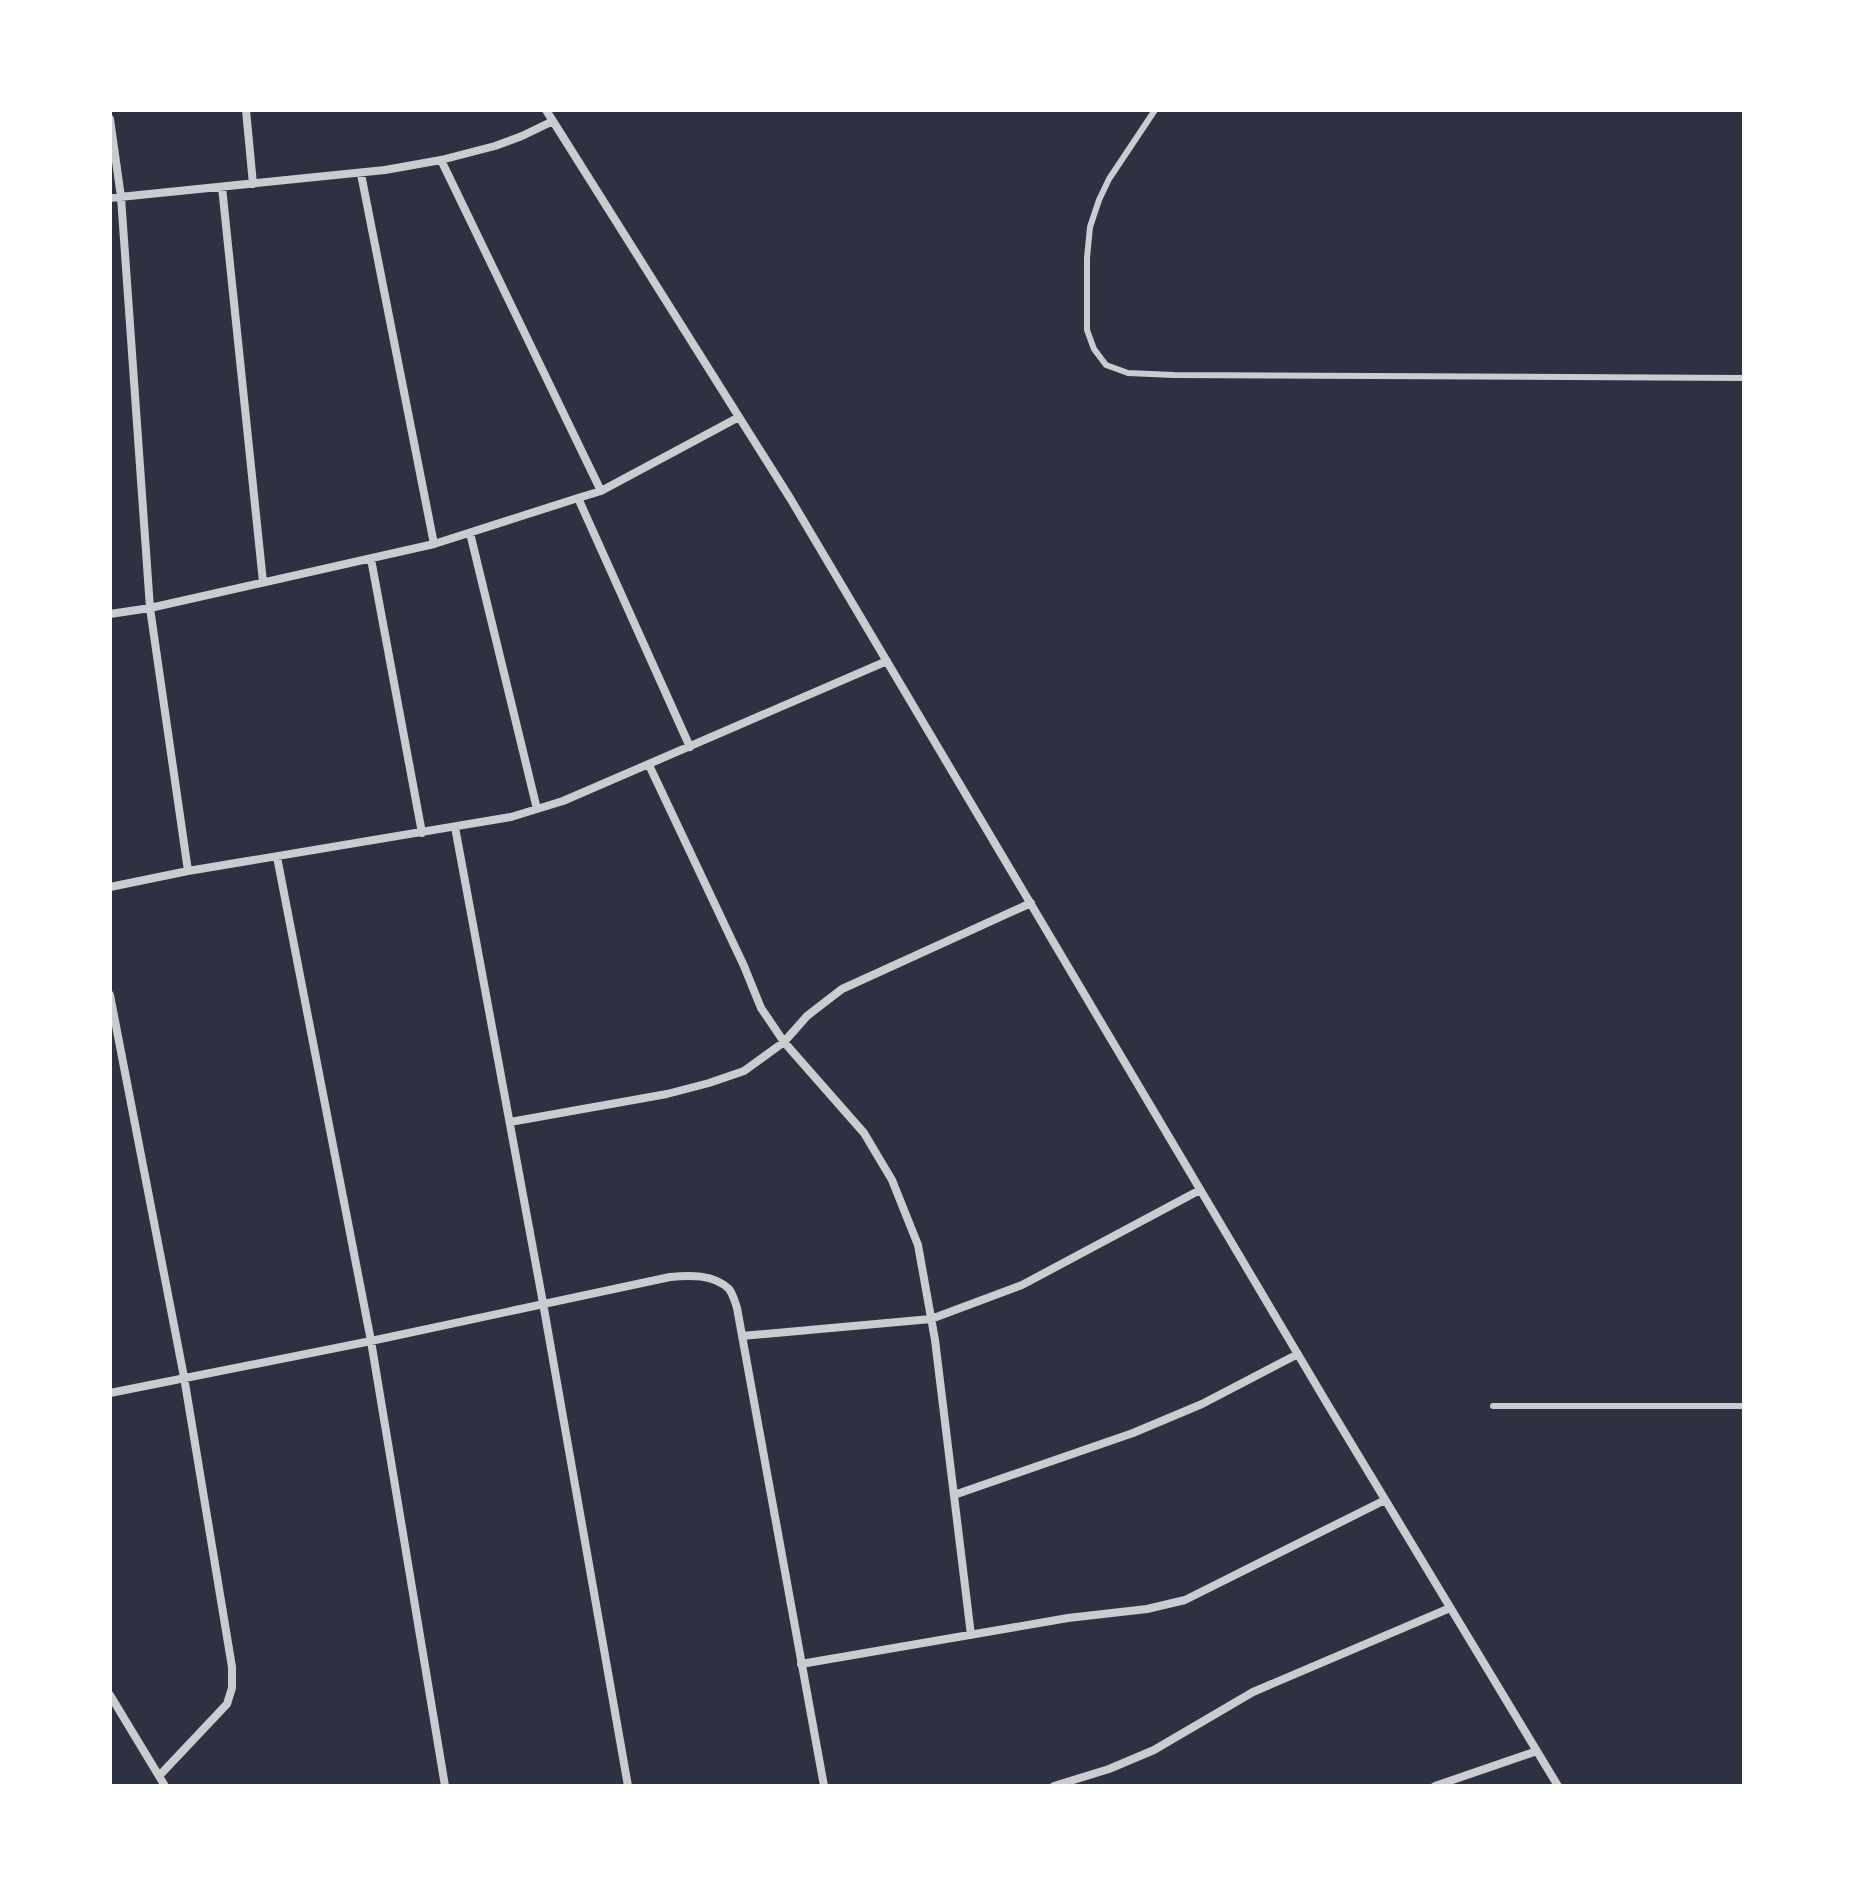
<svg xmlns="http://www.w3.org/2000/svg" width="1854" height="1896" viewBox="0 0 1854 1896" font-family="'Titillium Web',sans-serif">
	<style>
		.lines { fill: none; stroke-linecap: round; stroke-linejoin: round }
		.service { stroke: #caccd0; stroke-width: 6 }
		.minor { stroke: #caccd0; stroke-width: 8 }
	</style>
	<rect width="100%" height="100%" fill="#2d3142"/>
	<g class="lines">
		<path class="service" d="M1155,110L1109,179L1099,200L1090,227L1087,258V330L1094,349L1106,365L1128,373L1174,375L1744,378
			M1493,1406H1744"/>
		<path class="minor" d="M246,110L253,184
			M546,110L790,498L1328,1405L1558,1786
			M110,119L121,197L150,608L188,871
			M441,160L601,491
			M361,174L434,544
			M222,187L263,582
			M110,198L385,170L441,160L495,146L522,136L553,121
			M578,498L690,747
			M470,533L537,809
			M371,559L422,833
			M110,614L150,608L434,544L578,498L601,491L739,417
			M649,765L744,966L761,1008L784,1042L864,1133L892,1180L918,1245L935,1340L971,1635
			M455,827L543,1303L628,1786
			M277,857L371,1341L445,1786
			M110,887L188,871L511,817L563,801L887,661
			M110,995L184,1377L232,1667V1688L227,1704L159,1776
			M510,1122L667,1094L709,1083L744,1071L784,1042L807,1016L842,989L1031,903
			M742,1336L931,1319L1022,1285L1200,1190
			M110,1393L371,1341L670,1277C689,1275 714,1274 729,1289C733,1294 735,1302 737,1308L824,1786
			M954,1495L1133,1433L1202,1404L1298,1354
			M801,1664L1068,1618L1147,1609L1185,1600L1385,1500
			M110,1695L165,1786
			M1054,1786L1109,1769L1154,1750L1253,1692L1450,1608
			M1435,1786L1537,1751"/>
	</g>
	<rect width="1854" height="1896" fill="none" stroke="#ffffff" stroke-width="224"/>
</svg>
